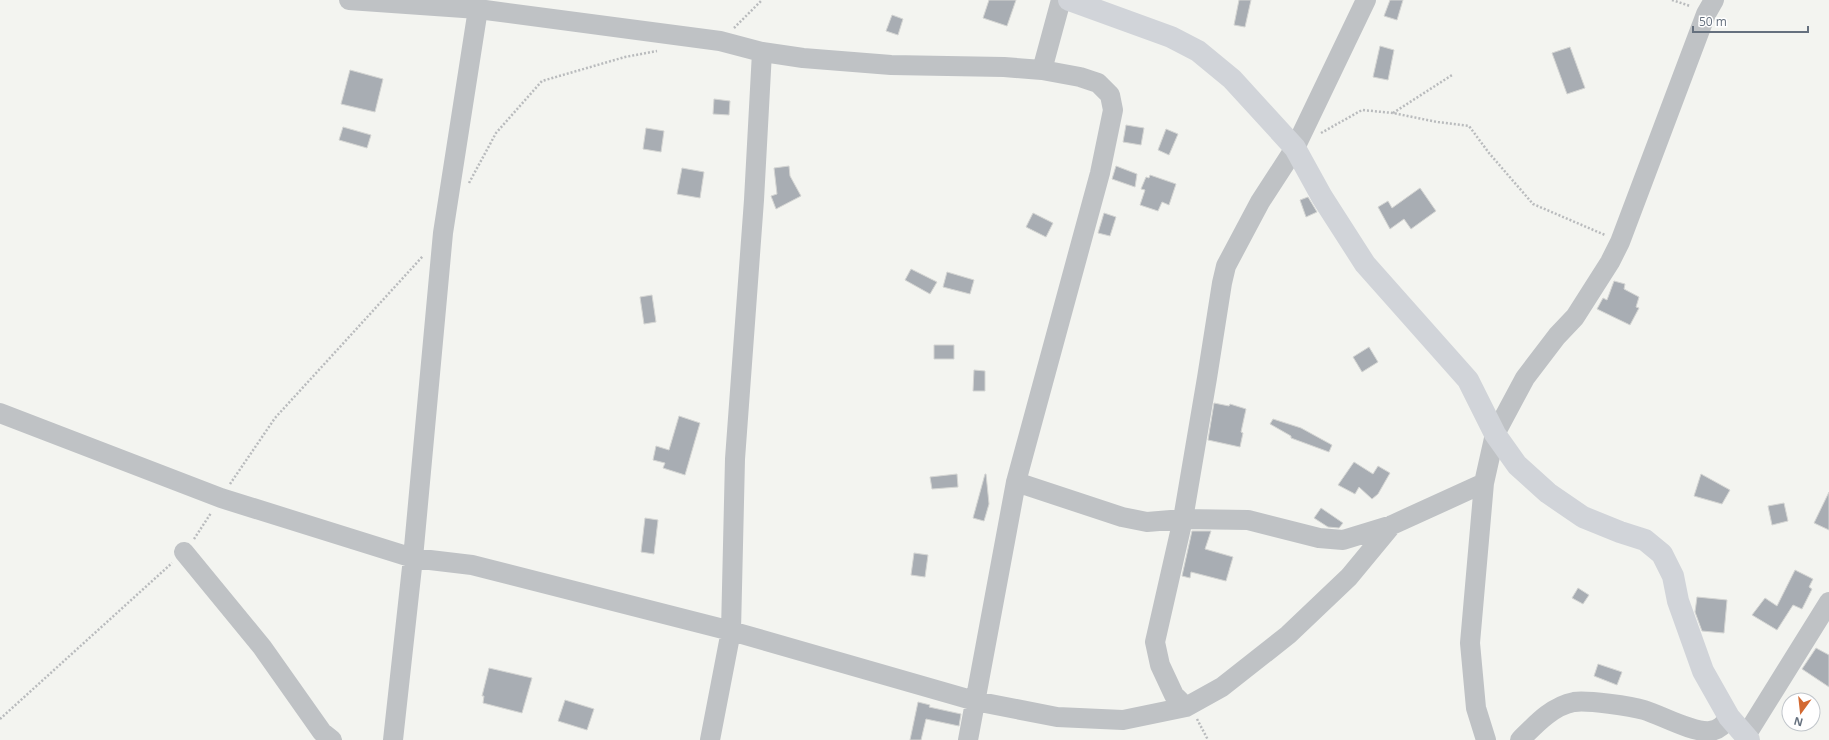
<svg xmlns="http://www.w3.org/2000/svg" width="1829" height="740" viewBox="0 0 1829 740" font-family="'Open Sans',sans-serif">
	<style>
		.building { fill: #a8adb3; stroke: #d4d5d3 }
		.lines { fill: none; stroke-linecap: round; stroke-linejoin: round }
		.path { stroke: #b9bbbd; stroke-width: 2.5; stroke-dasharray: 2 2; stroke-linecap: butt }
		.minor { stroke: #bfc2c5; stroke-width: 20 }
		.major { stroke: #d1d4d9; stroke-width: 22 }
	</style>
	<rect width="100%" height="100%" fill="#f3f4f0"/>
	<path class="building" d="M989,0H1016L1007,26L983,18Z
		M1239,0H1251L1245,27L1234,25Z
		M1390,0H1403L1397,20L1384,16Z
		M892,15L903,19L898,35L886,31Z
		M1380,46L1394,50L1388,80L1373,77Z
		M1570,47L1585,88L1567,94L1552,53Z
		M350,70L383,79L375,112L341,104Z
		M714,99L730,101L729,115L713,114Z
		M1126,125L1144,128L1141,145L1123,142Z
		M343,127L371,135L367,148L339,140Z
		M646,128L664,131L661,152L643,149Z
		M1166,129L1178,134L1169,155L1158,150Z
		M789,166L790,176L801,196L776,209L771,196L777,194L774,168Z
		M1116,166L1137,174L1135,187L1112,179Z
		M682,168L704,172L700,198L677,194Z
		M1150,175L1176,184L1169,205L1162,202L1158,211L1140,205L1145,190L1141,189L1146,177L1149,178Z
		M1420,188L1436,211L1411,229L1404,219L1390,229L1378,207L1388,201L1392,208Z
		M1308,197L1317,212L1306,217L1300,200Z
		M1033,213L1053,223L1046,237L1026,227Z
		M1104,213L1116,217L1110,236L1098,233Z
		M911,269L937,282L930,294L905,280Z
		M947,272L974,280L970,294L943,287Z
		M1614,281L1625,284L1624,289L1639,297L1636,307L1639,308L1630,325L1597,309L1603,298L1607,300Z
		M652,295L656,322L644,324L640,297Z
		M934,345H954V359H934Z
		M1369,347L1378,362L1362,372L1353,357Z
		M974,370L985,371V391H973Z
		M1214,403L1229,406L1230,404L1246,409L1241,432L1243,433L1240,447L1208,440Z
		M679,416L700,423L685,475L663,468L665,463L653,460L656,446L669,450Z
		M1273,419L1301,428L1332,445L1329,452L1291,438V436L1270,424Z
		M1354,462L1373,474L1378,466L1390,473L1378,494L1372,499L1359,487L1355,494L1338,485Z
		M957,474L958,487L932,489L930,477Z
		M985,474H986L989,504L984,521L973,518Z
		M1701,474L1730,490L1722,504L1694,496Z
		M1829,492V530L1814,523Z
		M1784,503L1788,521L1772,525L1768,506Z
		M1321,508L1343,523L1339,528L1328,527L1314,518Z
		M645,518L658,520L654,554L641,552Z
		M1192,531H1211L1205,549L1233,557L1226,581L1191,572L1190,578L1182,576Z
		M914,553L928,555L925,577L911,575Z
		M1795,570L1813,579L1809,587L1812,589L1802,609L1793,605L1777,630L1752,615L1765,598L1777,606Z
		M1578,588L1589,595L1583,604L1572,598Z
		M1697,597L1727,600L1724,633L1702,631L1695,612Z
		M1816,648L1829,655V687L1802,669Z
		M1598,664L1622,672L1617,685L1594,676Z
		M489,668L532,678L522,713L483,703L484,696H482Z
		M565,700L594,709L587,730L558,721Z
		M918,702L930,705L929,707L961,714L959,726L926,719L921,740H910Z"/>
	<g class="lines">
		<path class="path" d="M1672,0L1690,6
			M734,28L762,0
			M1393,113L1452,75
			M1321,133L1362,110L1393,113L1437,122L1469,126L1489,153L1533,204L1605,235
			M469,183L496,133L542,81L625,57L657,51
			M230,484L275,418L423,256
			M194,539L211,513
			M0,719L172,563
			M1197,719L1208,740"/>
		<path class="minor" d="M349,0L478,9L720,41L762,52L803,58L891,65L1004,67L1042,70
			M0,413L221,498L413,558L472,565L731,631L975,701L1057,717L1123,720L1186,707L1222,687L1288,635L1349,577L1392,525
			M1016,482L1122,517L1147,522L1183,519L1248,520L1319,538L1343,540L1392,525L1484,483
			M184,552L262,647L322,732L332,740
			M1186,707L1174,695L1160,665L1155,642L1183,519L1207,378L1222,283L1226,266L1260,202L1295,148L1366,0
			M1745,737L1829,602
			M393,740L413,558L443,233L478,9
			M710,740L731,631L735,459L754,200L762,52
			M968,740L1016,482L1100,173L1113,110L1110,95L1098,83L1080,77L1042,70L1061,0
			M1486,740L1476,708L1470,643L1484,483L1495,434L1525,378L1557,336L1575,317L1610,262L1620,242L1706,14L1714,0
			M1520,740C1535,725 1552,706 1574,702C1587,700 1631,706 1644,710C1661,715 1692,733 1710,731C1720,730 1724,724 1729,717"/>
		<path class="major" d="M1069,0L1171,37L1198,51L1232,79L1295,148L1322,197L1365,264L1468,380L1495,434L1517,465L1548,493L1583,517L1620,532L1645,540L1662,554L1673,576L1678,601L1703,671L1729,717L1749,740"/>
	</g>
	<g transform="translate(1801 712) rotate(195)"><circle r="19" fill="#ffffff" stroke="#c1c6cb"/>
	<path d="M0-3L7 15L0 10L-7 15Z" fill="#d36931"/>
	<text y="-6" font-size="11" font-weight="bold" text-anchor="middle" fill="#65707e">N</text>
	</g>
	<path d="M1693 26v6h115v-6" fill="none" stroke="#65707e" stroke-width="2"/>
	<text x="1699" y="26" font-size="12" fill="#65707e" stroke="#ffffff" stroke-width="3" paint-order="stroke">50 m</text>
</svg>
